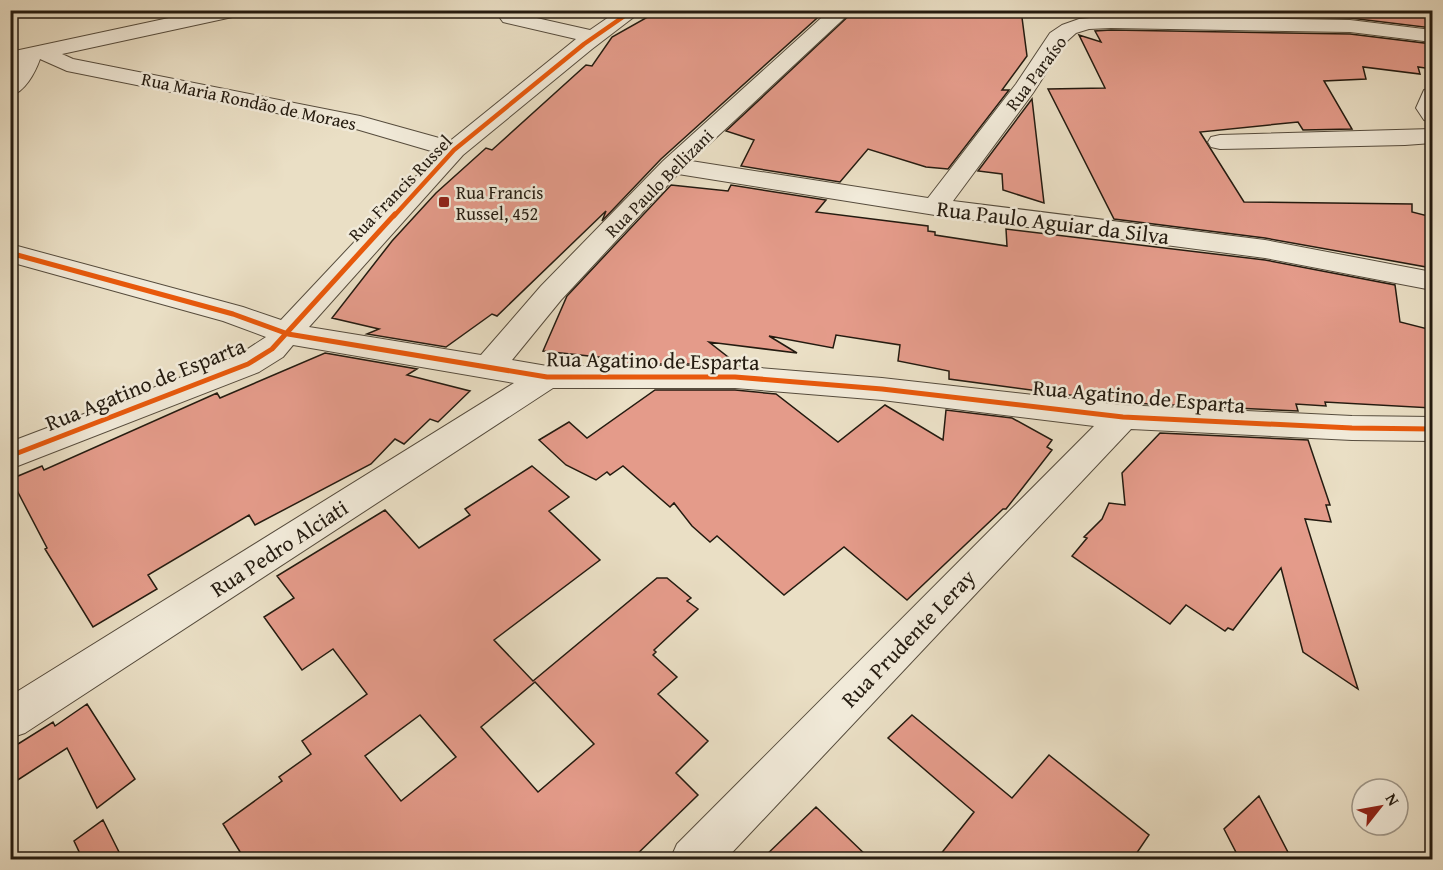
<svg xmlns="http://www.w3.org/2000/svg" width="1443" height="870" viewBox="0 0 1443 870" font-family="'Gentium Book Plus',serif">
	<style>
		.building { fill: #e49b8a; stroke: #241b10; stroke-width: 1.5; fill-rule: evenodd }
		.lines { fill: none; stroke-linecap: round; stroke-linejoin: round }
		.minor-casing { stroke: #564c3d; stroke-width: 2 }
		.minor { fill: #f1ead9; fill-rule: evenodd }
		.cycleway-far1-casing { stroke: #f1ead9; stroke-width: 8 }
		.cycleway-casing { stroke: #f1ead9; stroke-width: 9 }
		.cycleway-far1 { stroke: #e8590c; stroke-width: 4.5 }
		.cycleway { stroke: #e8590c; stroke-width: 5 }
		.poi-dot { fill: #8f2418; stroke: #f1ead9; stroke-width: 2 }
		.labels { text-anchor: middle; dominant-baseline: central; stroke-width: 5; stroke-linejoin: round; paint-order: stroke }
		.far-street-label { font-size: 18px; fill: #241b10; stroke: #f1ead9 }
		.far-poi-label { font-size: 18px; fill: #241b10; stroke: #f1ead9; text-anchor: start }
		.street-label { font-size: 22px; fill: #241b10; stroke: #f1ead9 }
	</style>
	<rect width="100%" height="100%" fill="#eadfc5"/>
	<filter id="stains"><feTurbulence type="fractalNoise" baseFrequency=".00333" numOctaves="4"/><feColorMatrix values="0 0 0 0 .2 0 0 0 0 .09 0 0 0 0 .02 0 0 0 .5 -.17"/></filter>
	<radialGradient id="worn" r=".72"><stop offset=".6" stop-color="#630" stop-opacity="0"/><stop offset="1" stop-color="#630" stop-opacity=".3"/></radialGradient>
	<path class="building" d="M660,10H826L661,159L602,221L606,211L497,316L492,314L446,347L367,334L379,329L332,318L392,241L436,193L486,148L492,150L586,65L592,66L612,37Z
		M855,10H1021L1027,56L1002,90H1009L948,169L926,167L868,149L840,182L741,166L754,140L726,131Z
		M1083,10H1432V28L1350,18L1111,14L1086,16Z
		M1111,30L1350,34L1432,44V69L1418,67L1420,74L1363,67L1366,79L1324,81L1352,129L1303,130L1298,122L1200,132L1244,202L1412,204V212L1432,217V268L1265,238L1114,219L1048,89L1105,88L1079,35L1101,42L1095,31Z
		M1032,99L1044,203L1003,190L1002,174L978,171Z
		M671,185L728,191L731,185L826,200L816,212L928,226V231L935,232V235L1007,246L1006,229L1265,260L1395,285L1400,322L1428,329L1429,340L1432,341V408L1325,402L1326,406L1296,404L1298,411L1130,403L949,379V371L898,361L900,345L836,335L833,348L769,336L797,353L709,342L737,364H623L617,359L543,351L567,296Z
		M325,353L417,369L407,375L470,391L438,422L430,419L404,444L395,439L371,464L255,525L249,515L148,575L157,589L93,627L45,549L47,548L11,479L42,466L44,470L217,393L220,398Z
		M655,390H735L776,394L838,442L885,405L943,440L946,410L1012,418L1052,440L1047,447L1052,450L1006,509H1003L907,600L844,547L784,595L717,536L710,542L692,526L674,503L670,507L623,466L610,475L607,472L596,480L566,465L539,440L569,422L587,438Z
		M1160,433L1308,440L1330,505H1326L1331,522L1305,519L1358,689L1303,652L1281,568L1233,630L1228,628L1225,631L1186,605L1170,624L1072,556L1087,538L1084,537L1102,519L1109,503L1125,505L1122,473Z
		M532,466L569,497L549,511L600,560L494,640L533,681L657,578H667L691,598L687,601L698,609L654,650L656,652L653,655L677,677L658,694L708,741L676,773L698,795L631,860H245L223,824L282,781L279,777L311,754L302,741L367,694L333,649L302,670L264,617L294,598L277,576L385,510L419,548L470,515L465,509ZM535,682L594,744L538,792L481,727ZM420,715L456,757L401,801L365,756Z
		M87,704L135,779L97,808L67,748L10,785V749L53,722L55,726Z
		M912,715L1012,798L1049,755L1149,835L1132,860H936L974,812L888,738Z
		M1259,796L1292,860H1240L1224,829Z
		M816,807L871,860H761Z
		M103,820L123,860H83L74,841Z"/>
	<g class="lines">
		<g class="minor-casing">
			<path id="minor" d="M206,10H247L244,14L237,16L62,54L73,59L360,116L450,141L576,39L503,22L500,18L503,14L510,12L590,30L619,10H643L592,49L463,155L309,327L481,355L541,286L663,161L830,10H853L691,161L928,198L1016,84L1050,33L1062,25L1079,19L1111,16L1350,20L1432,30V42L1350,32L1111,28L1089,29L1076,33L1066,42L1033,93L953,201L1265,240L1432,272V290L1265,258L935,215L678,174L561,300L512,360L547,366H735L882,378L1123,405L1352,416L1432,417V441L1352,440L1131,429L725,860H670L677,844L1094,426L882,400L735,388H553L25,733L10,738V696L514,383L293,345L283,357L259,372L10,469V442L237,356L266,337L223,321L10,262V244L243,307L281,320L438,153L356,129L67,71L40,59C35,73 25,92 10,96V74L16,64L10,65V52Z
				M1432,88V122L1424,120L1416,108L1424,90Z
				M1432,129V143L1405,145L1220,149L1211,147L1208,142L1211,137L1220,135Z"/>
		</g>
		<use href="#minor" class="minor"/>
		<g class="cycleway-far1-casing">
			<path id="cycleway-far1" d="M394,216L454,150L584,44L633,10"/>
		</g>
		<g class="cycleway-casing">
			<path id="cycleway" d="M10,253L233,314L288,334L547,377H735L882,389L1123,417L1352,428L1432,429
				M10,456L248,364L272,349L395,214"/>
		</g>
		<use href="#cycleway-far1" class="cycleway-far1"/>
		<use href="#cycleway" class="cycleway"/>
	</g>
	<rect class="poi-dot" x="438" y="196" width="12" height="12" rx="3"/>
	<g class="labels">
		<g class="far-street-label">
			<text transform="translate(1036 73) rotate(-53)">Rua Paraíso</text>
			<text transform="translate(249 101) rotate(12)">Rua Maria Rondão de Moraes</text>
			<text transform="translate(659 183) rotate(-45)">Rua Paulo Bellizani</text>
			<text transform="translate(400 188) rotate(-46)">Rua Francis Russel</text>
		</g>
		<g class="far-poi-label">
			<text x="456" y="192">Rua Francis<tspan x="456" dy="21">Russel, 452</tspan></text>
		</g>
		<g class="street-label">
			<text transform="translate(1053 222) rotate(7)">Rua Paulo Aguiar da Silva</text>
			<text transform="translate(653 360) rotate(1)">Rua Agatino de Esparta</text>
			<text transform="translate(145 384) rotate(-22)">Rua Agatino de Esparta</text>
			<text transform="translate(1139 396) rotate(5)">Rua Agatino de Esparta</text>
			<text transform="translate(279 548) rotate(-33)">Rua Pedro Alciati</text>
			<text transform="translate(908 638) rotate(-46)">Rua Prudente Leray</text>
		</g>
	</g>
	<rect width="1443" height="870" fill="none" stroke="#eadfc5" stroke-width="36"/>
	<rect x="12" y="12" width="1419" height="846" fill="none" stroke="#241b10" stroke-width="3"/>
	<rect x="18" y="18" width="1407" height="834" fill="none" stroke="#241b10" stroke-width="1.5"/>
	<g transform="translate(1380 807) rotate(59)"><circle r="28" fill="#f1ead9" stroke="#9f9789" stroke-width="1.5"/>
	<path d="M0-4.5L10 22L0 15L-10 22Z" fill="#8f2418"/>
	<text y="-9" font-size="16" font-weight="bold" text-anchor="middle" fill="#241b10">N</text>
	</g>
	<rect width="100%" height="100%" filter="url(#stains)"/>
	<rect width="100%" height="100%" fill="url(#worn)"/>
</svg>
